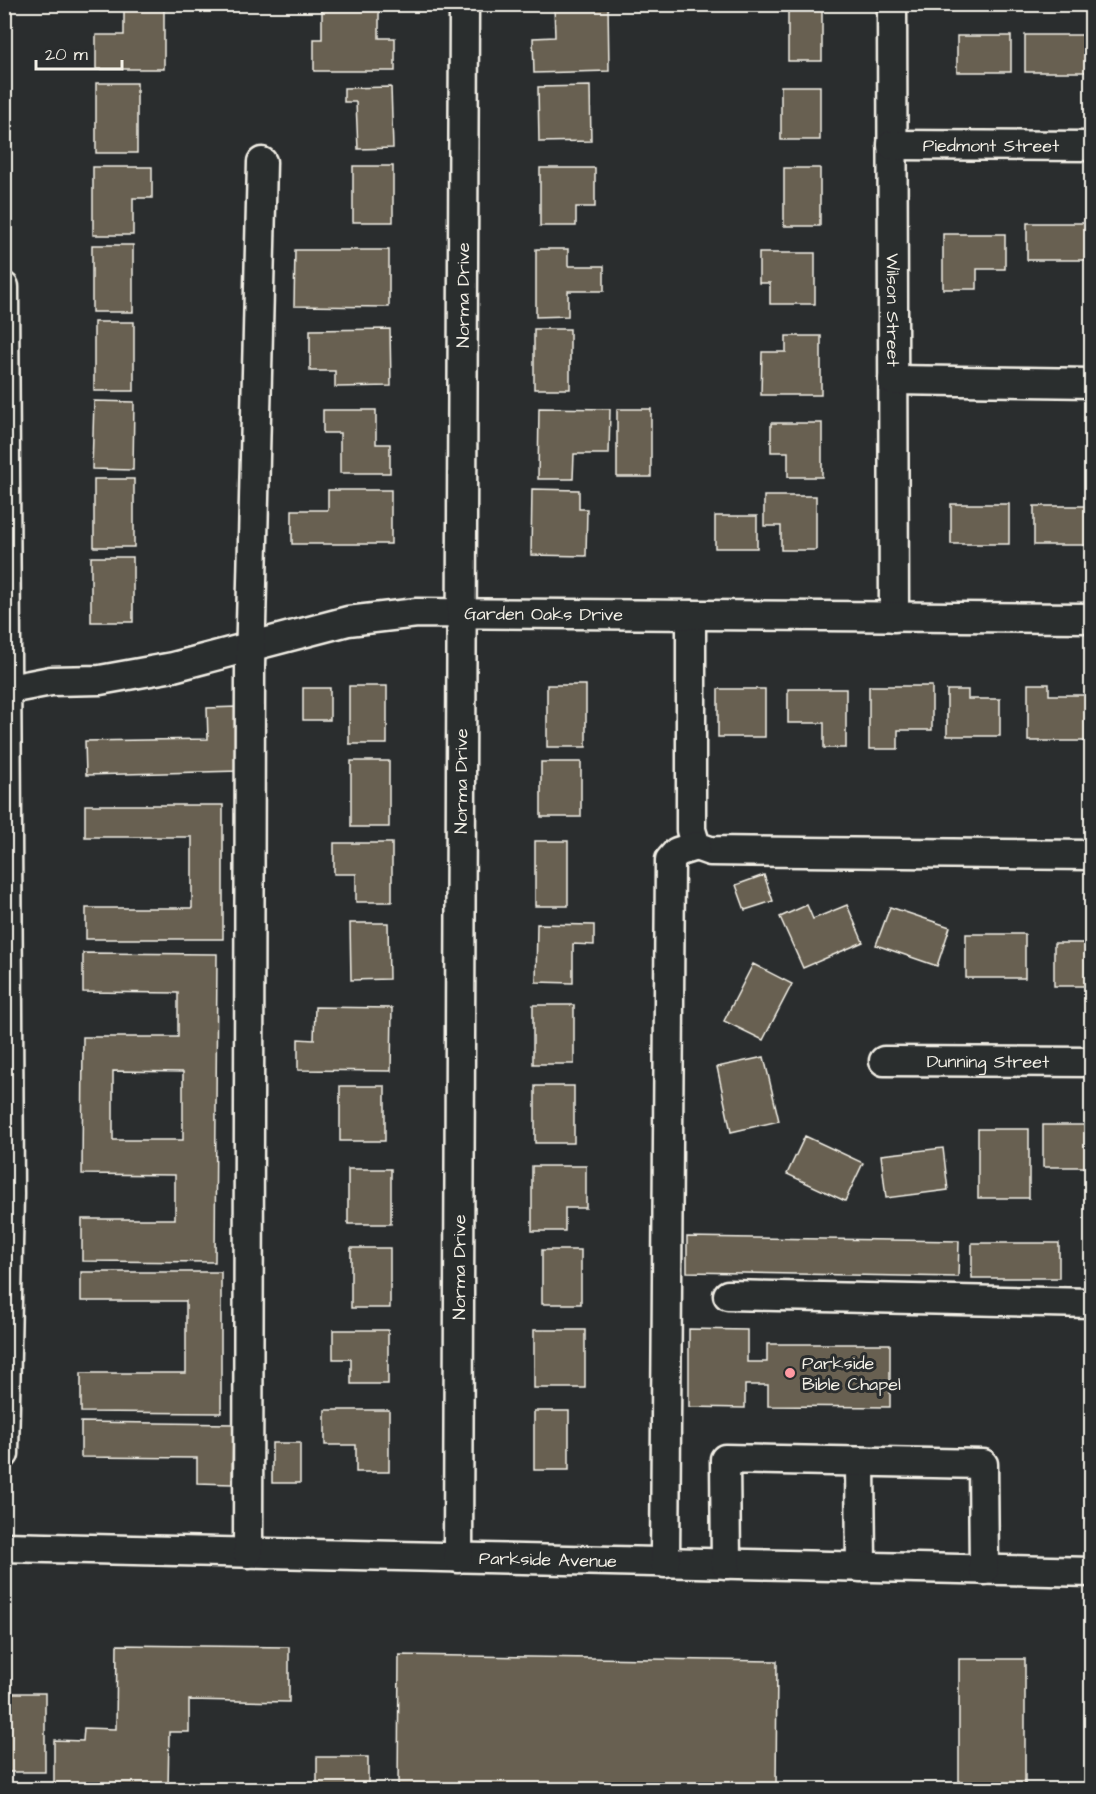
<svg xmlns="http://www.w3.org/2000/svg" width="1096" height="1794" viewBox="0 0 1096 1794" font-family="'Architects Daughter',sans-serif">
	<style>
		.building { fill: #686151; stroke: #f4f1e8; stroke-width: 1.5; fill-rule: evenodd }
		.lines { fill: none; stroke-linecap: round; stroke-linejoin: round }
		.minor-casing { stroke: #f4f1e8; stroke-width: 33 }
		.minor { stroke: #2a2d2e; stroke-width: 28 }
		.poi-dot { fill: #ff9aa2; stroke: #2a2d2e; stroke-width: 2 }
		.labels { text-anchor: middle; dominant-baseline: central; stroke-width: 6; stroke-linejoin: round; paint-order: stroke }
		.street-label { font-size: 18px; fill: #f4f1e8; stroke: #2a2d2e }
		.poi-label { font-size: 18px; fill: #f4f1e8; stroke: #2a2d2e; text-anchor: start }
	</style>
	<rect width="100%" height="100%" fill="#2a2d2e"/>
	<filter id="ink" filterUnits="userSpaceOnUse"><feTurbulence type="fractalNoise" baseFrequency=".0167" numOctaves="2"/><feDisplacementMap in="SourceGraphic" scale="12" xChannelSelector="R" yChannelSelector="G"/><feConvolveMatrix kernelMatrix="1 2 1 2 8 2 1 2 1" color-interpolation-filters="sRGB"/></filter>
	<g filter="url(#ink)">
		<path class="building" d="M124,4H164V69H96V35H124Z
			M322,4H379V38H395V71H314V39H322Z
			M608,4L609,71L534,73L533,38L555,37L554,5Z
			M788,4H822V61H788Z
			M1025,35H1089V72H1025Z
			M957,36H1011V72H957Z
			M96,83H137V153H96Z
			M590,86L591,141L539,142L538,87Z
			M781,86H820V140H781Z
			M391,87L393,148L358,149L356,102H344V88Z
			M353,166H393V222H353Z
			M93,167H152V198H133V235H93Z
			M540,168H595V207H576V226H540Z
			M784,168H820V226H784Z
			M1027,223H1091V260H1027Z
			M943,234H1005V269H977V289H943Z
			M92,245H133V312H92Z
			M536,249H568V266H604V291H568V316L536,317Z
			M295,250H389V307L294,306Z
			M759,253H815V304H770V283H759Z
			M94,322H134V391H94Z
			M390,329L391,386L335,387V371H310V330Z
			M534,329H570V389H534Z
			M786,336H821V395H761L762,352H786Z
			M94,401L134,402L133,470L92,469Z
			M539,408L610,409L609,454H574L573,479H538Z
			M617,409H651V477H617Z
			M323,410H376V444H390V473H340V433H323Z
			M771,423H822V477H788V452H771Z
			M94,479H134V547H94Z
			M532,489L579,490V509H587L586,556L531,555Z
			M328,490H391V544H292V510H328Z
			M764,496H816V550H781V526H764Z
			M951,504H1009V544H951Z
			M1034,506H1089V545H1034Z
			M715,516H757V548H715Z
			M91,557H133V622H91Z
			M1028,684H1049V695H1089V741H1028Z
			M547,685H586V747H547Z
			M349,686H387V744H349Z
			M869,686H932V730H898V749H869Z
			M303,688H330V720H303Z
			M718,689H765V737H718Z
			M788,689H846V748H824V723H788Z
			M947,690H968V699H1000V736H947Z
			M237,707L239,771L86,775L85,741L208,739L207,708Z
			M351,761H389V827H351Z
			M541,762H581V817H541Z
			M85,805H223V939H86V908H192V837H85Z
			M535,841H568V906H535Z
			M334,843H392V902H356V874H334Z
			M764,875L773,901L745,910L736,885Z
			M807,905L813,919L847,905L863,942L803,968L780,917Z
			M890,907L950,927L937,966L876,945Z
			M350,923H388L389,979L351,980Z
			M537,924L594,925V945L573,944V983L536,982Z
			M966,934H1025V978H966Z
			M1054,943H1092V986H1054Z
			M83,953L217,954L215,1262L82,1261V1219H175V1175L82,1174L83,1037H178V993L83,992ZM113,1071L183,1072V1140H113Z
			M753,964L792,984L763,1040L724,1021Z
			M533,1005H574V1064H533Z
			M315,1007L392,1008L391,1071L298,1070V1039L314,1040Z
			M764,1057L779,1121L731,1132L717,1067Z
			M340,1086H385V1141H340Z
			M535,1086H574V1143H535Z
			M1043,1125H1092V1167H1043Z
			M978,1129H1029V1198H978Z
			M805,1136L863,1163L845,1201L787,1174Z
			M943,1148L948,1190L886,1198L881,1155Z
			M532,1166H586V1208H565V1231H532Z
			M348,1169H391V1224H348Z
			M687,1237L959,1241L958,1277L687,1272Z
			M972,1243H1059V1278H972Z
			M351,1248H390V1308H351Z
			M542,1250H581V1304H542Z
			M81,1272H221V1413L81,1412V1373H186V1301H81Z
			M689,1329L747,1330V1362H767V1344H890V1407L768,1406V1385H745V1408L689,1407Z
			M333,1330H388V1384H351V1359H333Z
			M534,1330H585V1388H534Z
			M325,1410H389V1472H356V1445H325Z
			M534,1411H569V1470H534Z
			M81,1422L233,1424L232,1484L197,1483V1458L81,1457Z
			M272,1443H300V1483H272Z
			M117,1645L289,1647V1702L189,1700V1732H169L168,1790H54V1740L83,1741L84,1728L116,1729Z
			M399,1655L777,1661L776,1790H398Z
			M959,1659H1025V1790H959Z
			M4,1693H45V1772H4Z
			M317,1757H368V1788L382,1790H317Z"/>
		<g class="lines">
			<g class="minor-casing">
				<g id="minor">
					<path id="s1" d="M892,4L894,617"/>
					<path id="s2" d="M892,145L1092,146"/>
					<path d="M4,287L9,1194L4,1454"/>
					<path d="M893,380L1092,383"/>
					<path d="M691,615V830L696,846L710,851L1092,855"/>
					<path id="s3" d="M4,690L51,681L100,680L173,667L348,621L417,613L1092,618"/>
					<path id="s4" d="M884,1061L1092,1062"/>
					<path d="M728,1295L1092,1303"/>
					<path d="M860,1462L861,1567"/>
					<path id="s5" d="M4,1547L1092,1572"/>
					<path d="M248,1553L250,667L262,162"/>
					<path id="s6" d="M458,1558L464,4"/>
					<path d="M665,1563L670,860L677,852L696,846"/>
					<path d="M726,1564L725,1459L983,1464L984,1570"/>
				</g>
			</g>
			<use href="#minor" class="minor"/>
		</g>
	</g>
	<circle class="poi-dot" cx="790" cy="1373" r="6"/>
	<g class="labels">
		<g class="street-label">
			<text stroke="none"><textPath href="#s2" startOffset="99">Piedmont Street</textPath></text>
			<text stroke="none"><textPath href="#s6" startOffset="1263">Norma Drive</textPath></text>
			<text stroke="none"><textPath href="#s1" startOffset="306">Wilson Street</textPath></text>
			<text stroke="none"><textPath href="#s3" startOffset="548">Garden Oaks Drive</textPath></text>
			<text stroke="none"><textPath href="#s6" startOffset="777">Norma Drive</textPath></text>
			<text stroke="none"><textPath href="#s4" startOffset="104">Dunning Street</textPath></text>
			<text stroke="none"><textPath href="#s6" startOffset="291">Norma Drive</textPath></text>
			<text stroke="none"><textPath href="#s5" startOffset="544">Parkside Avenue</textPath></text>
		</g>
		<g class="poi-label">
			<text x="802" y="1363">Parkside<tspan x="802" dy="21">Bible Chapel</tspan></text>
		</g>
	</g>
	<rect width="1096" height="1794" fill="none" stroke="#2a2d2e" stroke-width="24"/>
	<rect x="12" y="12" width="1072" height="1770" fill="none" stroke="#f4f1e8" stroke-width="2" filter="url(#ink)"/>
	<path d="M36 60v9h86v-9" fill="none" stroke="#f4f1e8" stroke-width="3"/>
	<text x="45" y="60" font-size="18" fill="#f4f1e8" stroke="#2a2d2e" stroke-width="4.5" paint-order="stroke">20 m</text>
</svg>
